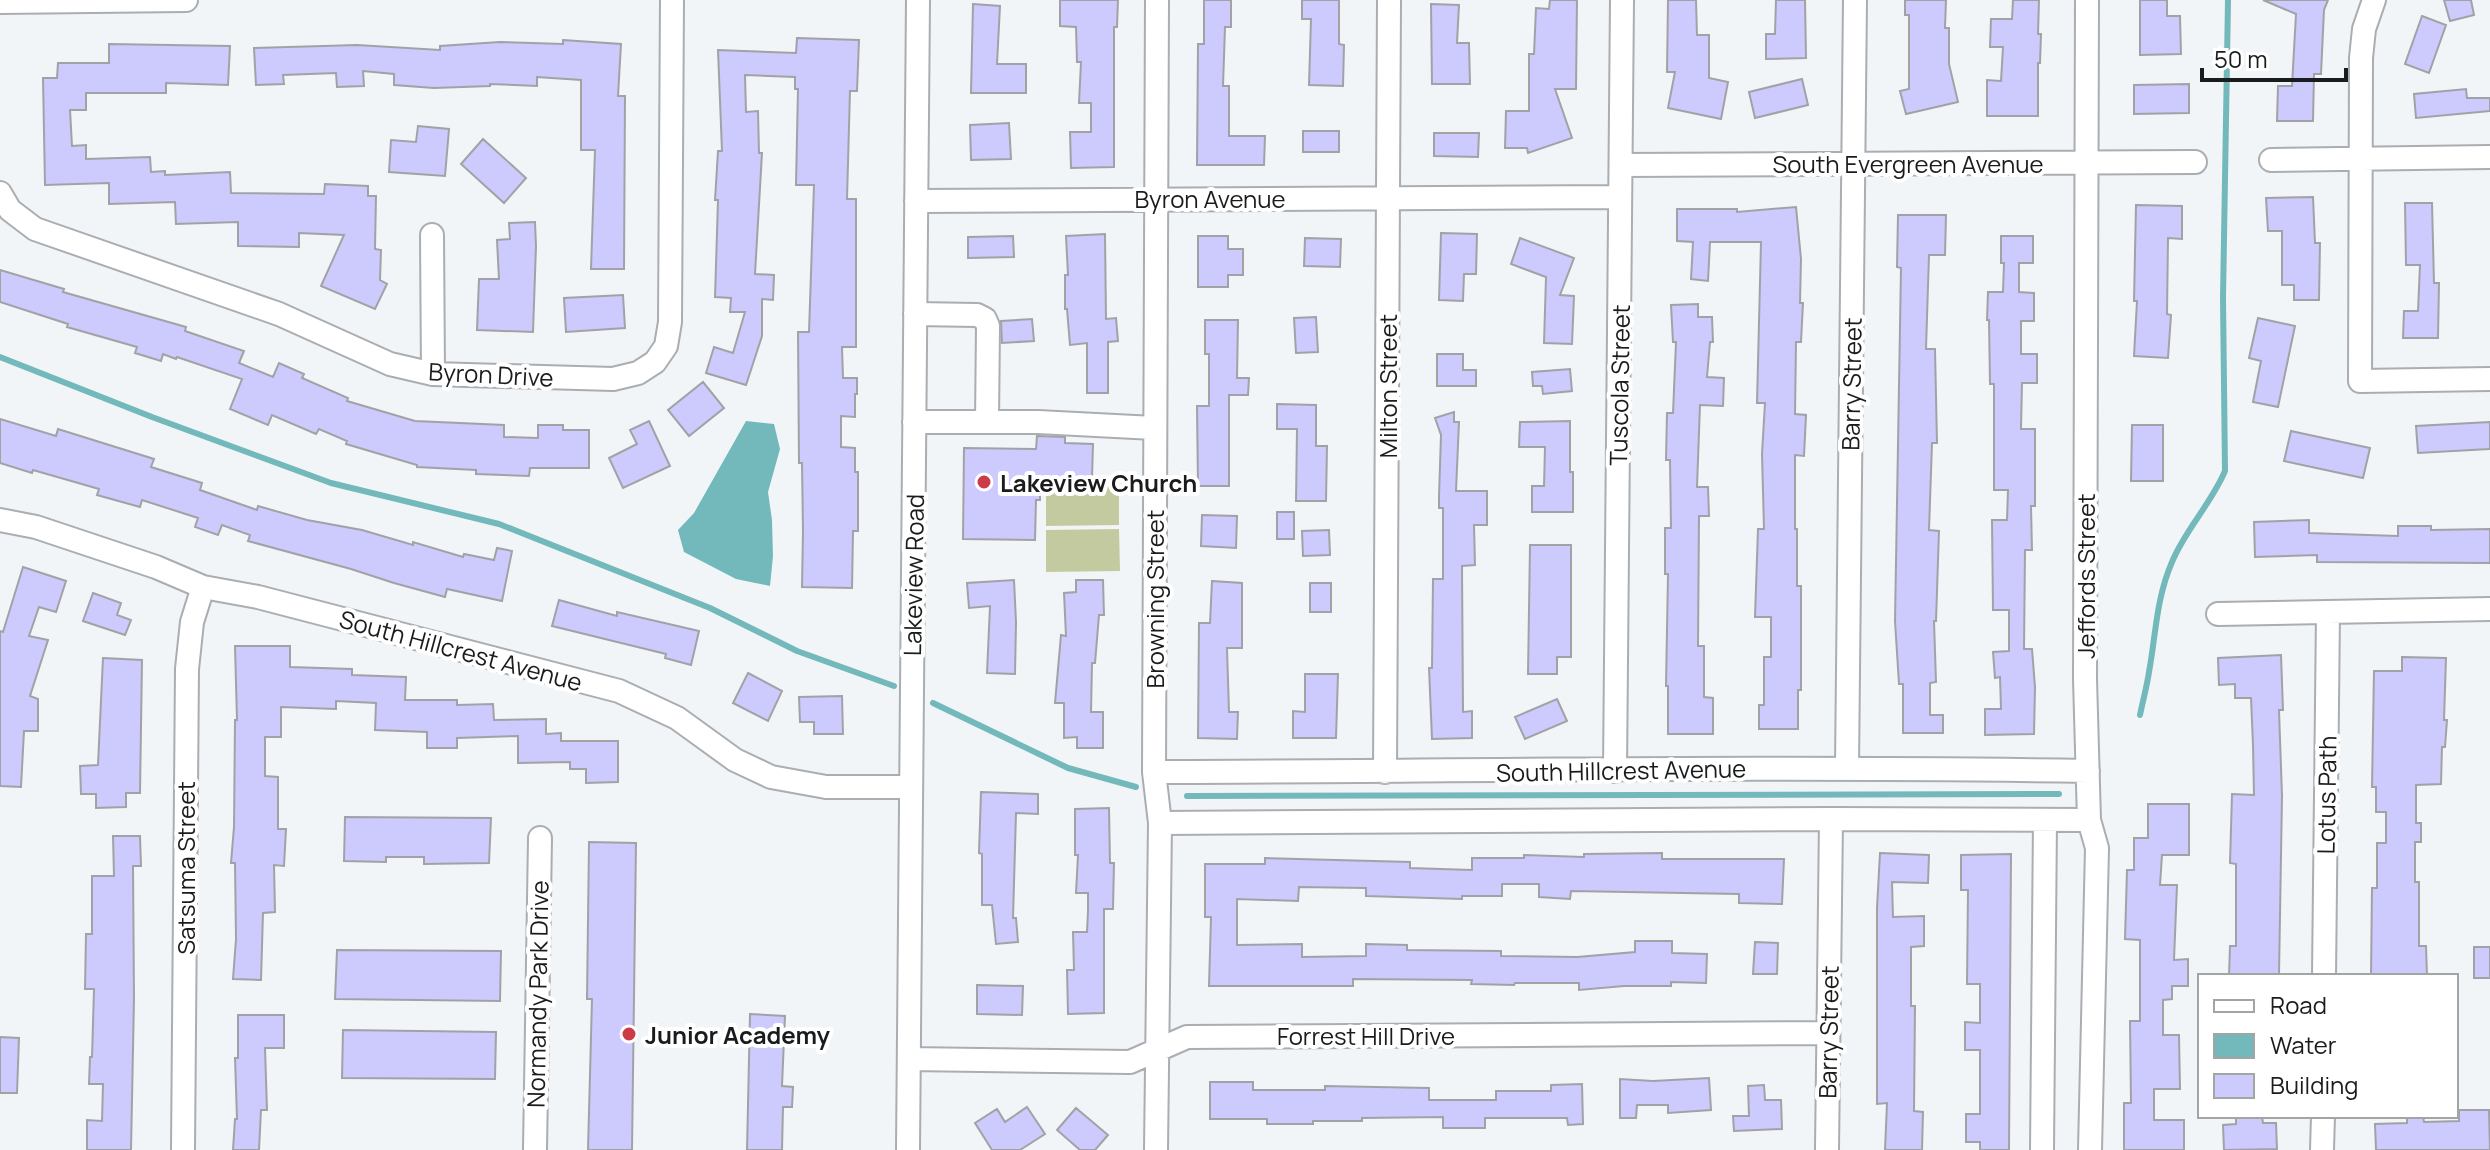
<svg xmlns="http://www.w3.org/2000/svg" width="2490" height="1150" viewBox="0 0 2490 1150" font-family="Manrope,sans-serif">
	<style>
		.green { fill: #c4ca9f }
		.water { fill: #73b9bb }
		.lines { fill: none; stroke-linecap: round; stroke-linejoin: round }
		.stream { stroke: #73b9bb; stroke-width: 6 }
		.building { fill: #cdcafe; stroke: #a2a2a6; stroke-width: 2 }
		.minor-casing { stroke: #aaadb1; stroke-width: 26 }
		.minor { stroke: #fff; stroke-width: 22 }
		.poi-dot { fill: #cc3c46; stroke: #fff; stroke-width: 3 }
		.labels { text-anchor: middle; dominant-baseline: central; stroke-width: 8; stroke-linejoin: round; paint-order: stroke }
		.street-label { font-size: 24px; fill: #1a1b1c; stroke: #fff }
		.poi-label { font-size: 24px; font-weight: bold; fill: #1a1b1c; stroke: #fff; text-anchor: start }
	</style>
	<rect width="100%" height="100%" fill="#f1f5f8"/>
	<path class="green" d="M1119,483V525L1046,526V484Z
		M1119,529L1120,571L1046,572V530Z"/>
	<path class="water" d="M746,421L774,424L780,449L768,492L772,520L773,556L770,586L736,579L684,552L678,530L694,513Z"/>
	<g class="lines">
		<path class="stream" d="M0,357L152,417L331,483L499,524L710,608L797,651L894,686
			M933,703L1068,768L1136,787
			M2140,715C2143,700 2147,686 2149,672C2156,634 2156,599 2172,562C2185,530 2211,504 2225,471L2223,298L2228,0
			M1187,796L2059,794"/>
	</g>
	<path class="building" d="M1060,0H1118L1117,27H1114V167L1071,168L1070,132H1091V103H1079L1081,62H1077L1076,27L1060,26Z
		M1204,0H1231V27H1225L1223,86H1229V136H1265L1264,165H1197L1198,44H1204Z
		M1302,0H1339V44L1344,45L1343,86L1309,85L1311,19H1302Z
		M1550,0H1577L1576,89H1555L1572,138L1528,153L1527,148H1505L1506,111H1529V54H1534L1536,8L1549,9Z
		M1668,0H1696L1697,35H1709V78L1728,82L1721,119L1668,108L1675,72H1667Z
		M1776,0H1805L1806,58L1766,59V34H1775Z
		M1905,0H1946L1945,28H1949V64L1958,102L1906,114L1900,91L1909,89V15H1905Z
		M2013,0H2039L2038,34H2041L2040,63H2038V116H1987V80L2001,81L2003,47H1990L1991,19H2012Z
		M2140,0H2167V16H2180L2181,54L2140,55Z
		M2263,0H2328L2324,10L2321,74H2314L2313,121H2277L2278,86H2292L2296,14Z
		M2444,0H2471L2474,15L2450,21Z
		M973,4L1000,6L997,64H1026V93H971Z
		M1431,4L1459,5L1457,43H1469L1470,84H1432Z
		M2422,16L2446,25L2429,73L2405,64Z
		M797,38L859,40L857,91H850L847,199H856V347H842L843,378H857V394H855V417L841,416V447L855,448V472H858V531H853L852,588L802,587L803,531L802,463H799L798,332H809L814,185H796L798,89H795V77L745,75L746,112L758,111L759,153H762L755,274L774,275L773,300L762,299V336L746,385L706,373L714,347L733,353L745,312H730L731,298L715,297L718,200H715L718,151H722L718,50L796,53Z
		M563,40L621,44L618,96H625L624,269H591L595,150H581V80L537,77V86L490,84V86L434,88L394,85V74L363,71L364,86L337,87L336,73L283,75L284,84L256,85L254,48L357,45L440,50V46L500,42L563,44Z
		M109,44L230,46L228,85L166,83V93H86V110H70L72,146L86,145V159L150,157L151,172L165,171V175L230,172L231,193L324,194L325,184L368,186V196H376L375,249L381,250L380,280L387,284L375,309L321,286L344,235L299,233V247L238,246V222L176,224L175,202L109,204V183L45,185L43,78H57L58,63H109Z
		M1802,79L1808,105L1755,118L1749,92Z
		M2189,84V113L2134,114V85Z
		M2466,89L2467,98H2490V111L2416,118L2414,94Z
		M1009,123L1011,159L971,160L970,125Z
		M418,126L449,129L445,176L389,172L391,140L416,142Z
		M1303,131H1339V152H1303Z
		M1434,133H1479L1478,157L1434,156Z
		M483,139L526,178L504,203L461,164Z
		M2313,197L2315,243H2320L2319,300H2294V285H2282V231H2268L2266,198Z
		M2405,203H2432L2434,283H2439L2438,338H2403L2404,311H2418L2420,265H2406Z
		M2136,205L2182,206V239L2168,238L2167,314L2171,315L2168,358L2134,356L2137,301H2134Z
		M1796,207L1801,259L1800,303H1803L1801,342H1796L1795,414L1806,415L1804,456L1795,455V529H1797V586H1801V690H1798V729H1759V705H1764V657H1771V617H1755L1758,529H1764L1762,454L1765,403H1757L1761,242H1710L1708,281L1691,279L1693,242L1677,241V209H1737V212Z
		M1898,215H1946L1945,255H1929L1926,349H1935L1937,443H1932L1929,530L1939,531L1936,621H1934L1936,682L1930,683V715H1943V733H1903V684H1899L1895,621L1901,268L1897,267Z
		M535,222L536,246L533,332L477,330L479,279H499L497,240L510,239L509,223Z
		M1441,233L1477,234L1476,274H1464L1463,301L1439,300Z
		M1105,234L1106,319L1116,318L1118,341L1108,342V393H1087V343L1070,345L1067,309H1065V275H1068L1066,236Z
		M1013,236L1014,257L968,258V237Z
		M1198,236H1228V249H1243V275H1228V287H1198Z
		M2001,236H2033V263H2019V292L2034,293V321H2021V354H2037V383H2022L2021,429H2035V506H2031L2032,550H2025L2024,649H2032L2035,687L2034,734L1985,735V709H2001L2000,677L1995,678L1993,652L2009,651V610H1993L1992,520H2007L2008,490H1994V384H1990L1989,320H1987L1988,292H2003L2004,263H2001Z
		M1305,238L1341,239L1340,267L1304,266Z
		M1520,238L1574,258L1560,295L1574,296L1572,344L1544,343L1546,277L1511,264Z
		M0,270L64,289L63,292L186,327L185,331L244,351L239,363L273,377L279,363L304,374L302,378L348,398L347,401L415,421L504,425V437L538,438V425H563V430H589V468H530L529,476L476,474V470L417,467V465L346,444L347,441L319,429L316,434L272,415L268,425L230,409L242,379L177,357L176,359L163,354L161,361L135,353L137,347L67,327L68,324L0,302Z
		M623,295L625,328L566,332L564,298Z
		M1698,304V317H1712L1713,342H1710L1707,377L1724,378L1723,406L1700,405L1697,487H1708L1709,516H1699L1698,646H1704V697L1713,698V734H1668V686H1666L1668,574H1665V528H1671L1670,460H1666L1667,413H1673L1676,342H1673L1671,305Z
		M1316,317L1318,352L1296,353L1294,318Z
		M2258,318L2295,326L2278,407L2253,402L2261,361L2249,358Z
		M1032,319L1034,341L1002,343L1001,321Z
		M1205,320H1238L1237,378H1249L1248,395H1229V486H1198L1197,406H1209V354H1205Z
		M1437,354H1463V370H1476V386H1437Z
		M1570,369L1572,391L1543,394L1542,386H1533L1532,372Z
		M703,382L724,408L689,436L668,410Z
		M1277,404L1316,405V446H1327L1326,501H1296L1297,429H1277Z
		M1454,412V422H1459L1456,491H1487V525H1474L1475,565L1462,566L1463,712L1472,711V738L1432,739L1429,668H1432L1433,579H1443V508H1439V496L1441,435L1435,418Z
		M0,419L56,436L58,429L154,459L151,467L202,483L200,490L257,510L258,506L307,520L362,530L413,545V542L463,557L464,554L494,560L497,548L512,551L502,601L447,589L445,597L394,583L351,569L248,541L250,535L222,525L218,535L195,527L198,518L142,500L140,507L97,495L99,489L33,470L32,473L0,463Z
		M649,421L670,466L623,488L609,458L637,444L630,430Z
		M1570,421V472H1573V512H1532V486H1544L1545,447H1519L1520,422Z
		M2490,422V449L2418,453L2416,426Z
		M2132,425H2163V481H2131Z
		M2291,431L2370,448L2363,478L2284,461Z
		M1037,436L1065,437V443L1093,444L1092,478H1040V500H1036L1035,540L963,539L964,448L1036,449Z
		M1277,512H1294V539H1277Z
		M1202,515L1237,516L1236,548L1201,546Z
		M2309,520V533L2398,536V526H2431V530L2490,529V563L2317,562V555L2255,557L2254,522Z
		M1329,530L1330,555L1303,556L1302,531Z
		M1530,545H1571V657H1557V674H1528Z
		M23,567L66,581L56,612L39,607L29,636L48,640L30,696L38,699V731H24L21,787L0,786V631L3,632Z
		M1014,580L1016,622L1015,674L987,673L990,606L969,608L967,583Z
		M1076,580H1103L1104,615H1099L1095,663H1092L1091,712H1103V748H1077V737L1064,738V703H1055L1061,635L1066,636L1064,593L1076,592Z
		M1212,581L1242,583V648H1227L1229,712H1238L1237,739L1198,738L1199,623H1210Z
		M1310,583H1331V612H1310Z
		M93,593L121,603L117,615L131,620L125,635L83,621Z
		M559,600L617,616V612L699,631L691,665L665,658L666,654L552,626Z
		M235,646H290V667L352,669V675L406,677L405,700H457V705L493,704L494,720L546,719V734L561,733V741H618V782L586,783V769H570V762L518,763V736L457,738V748H427V732L375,730L376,703L336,701V709L281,707V737H265V776L278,777V829H286L284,866L274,865L275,912L263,913L261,980L233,979L236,939L235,863H231L234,827L235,720H237Z
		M2281,655L2283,710H2279L2282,796L2279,976H2229L2230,946H2236V864L2230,863L2232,794L2254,795L2253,745L2251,698H2235V684L2219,685L2218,658Z
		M2402,657L2446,658L2444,720H2447L2445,747H2442L2441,784L2416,785V823H2421V842H2415V882H2419V946H2426L2427,976H2371L2372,888H2377V843H2386V812H2376V787H2372L2374,671H2402Z
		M103,658L142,660L140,793H126V807L96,808V794H81L80,766L98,765Z
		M748,673L782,691L768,721L733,703Z
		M1305,674H1338L1336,738H1293V711L1305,712Z
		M842,696L843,734H814V722H800L799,697Z
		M1557,699L1567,721L1525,739L1515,717Z
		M981,792L1038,794V814L1016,813L1013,918H1016L1018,942L996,944L992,905H982V854L979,853Z
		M2148,804H2189V855H2162L2160,885H2177L2174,960L2188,959V986H2172V999L2163,1000V1035H2179L2180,1089H2154V1120H2184V1150H2124V1103H2131L2130,1021H2140V940L2125,939L2127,870H2134V838H2148Z
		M1109,808L1110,863H1114L1113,909H1104V1013L1068,1014L1067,970H1074L1073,932H1087L1088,911V893H1076L1078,855H1075V809Z
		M345,817L491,818L489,863L424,864V857H386V862L344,861Z
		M113,836H140L141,866H133L134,998L131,1150H87V1120L102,1121L103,1084H89L90,1057H92L94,989H85L86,934H92V876H114Z
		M589,842L636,843L632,1150H588L592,999H587Z
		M1662,853V859H1784L1782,904L1739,903V894L1571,891L1570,899L1539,897V884H1502V896H1462V899L1366,896V888L1299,887L1298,901L1237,899V945L1302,944V957L1366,956V944L1407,945V950L1501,951V956L1577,957L1635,952V941H1672V953L1707,954L1706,983L1671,982V986H1624L1579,990V983H1515L1514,985L1471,984L1472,980L1353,979V986H1209L1211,917H1205V864H1265V858L1410,862V868L1472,870V858H1524V855L1584,857V854Z
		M1880,853L1929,855L1928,883L1892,882L1893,917L1924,916V946L1911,947V1006H1915L1914,1111L1923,1112L1922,1150H1885L1887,1103L1877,1104V908Z
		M2011,854L2009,1150H1980V1142H1966V1114H1980V1050H1965V1022L1980,1023V984H1967L1968,890H1961V855Z
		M1755,942L1778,943L1777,974H1753Z
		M2474,947H2490V978H2474Z
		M337,950L501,951L500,1001L335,999Z
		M977,985L1023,986L1022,1015L977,1014Z
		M750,1014L785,1016L782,1086L793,1087L792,1107H783L782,1150H747Z
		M238,1015H284V1048H265L267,1110H261L259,1150H233L235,1119H237L235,1058H238Z
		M343,1030L496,1032L495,1079L342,1078Z
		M0,1037L19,1038L17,1093H0Z
		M1709,1078L1711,1110L1668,1113V1105H1637L1636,1118H1620V1079L1653,1081Z
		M1210,1082H1253V1090H1325V1086L1429,1088V1100H1496V1091H1551V1085L1582,1084L1583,1124L1568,1125L1567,1118H1485V1128H1443V1117L1362,1118V1121H1313V1124H1267V1119H1210Z
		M1764,1085L1765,1100H1781L1782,1129L1734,1131L1733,1116H1749L1748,1086Z
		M1027,1107L1045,1134L1020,1150H992L975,1123L997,1109L1005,1122Z
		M1076,1108L1108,1135L1095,1150H1080L1057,1130Z
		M2459,1110H2489L2490,1150H2376L2375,1124L2407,1123V1116H2423L2424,1122L2459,1121Z
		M2236,1116H2262L2263,1123H2276L2277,1149L2224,1150L2223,1125L2236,1124Z"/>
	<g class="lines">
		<g class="minor-casing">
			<path id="minor" d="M2087,0L2085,679L2089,820L2097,848L2090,1150
				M2374,0L2364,29L2361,58L2360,381L2490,379
				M0,2L186,0
				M2271,160L2490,157
				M1621,165L2195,162
				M0,193L10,210L35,229L279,314L390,364L433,374L613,379L638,373L655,362L666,346L670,322L672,0
				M916,201L1620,197
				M432,235L433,374
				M915,314L977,315L985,319L988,326L987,422
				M914,422H1038L1154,428
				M0,520L36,527L156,567L203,587L258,597L619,691L677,718L735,760L771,777L826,787H910
				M2218,614L2490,609
				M1847,767L1855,0
				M1615,771L1622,0
				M1154,772C1465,771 1777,766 2088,771
				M1385,772L1389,0
				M1160,823L1831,819L2089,820
				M2324,976L2328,613
				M909,1059L1130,1062L1187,1037L1828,1033
				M183,1150L187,669L192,622L203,587
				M535,1150L540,838
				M908,1150L918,0
				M1156,1150L1160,823L1154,772L1157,0
				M1827,1150L1831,819
				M2042,1150L2045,820
				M2322,1150L2323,1116"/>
		</g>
		<use href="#minor" class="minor"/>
	</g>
	<g class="poi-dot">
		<circle cx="984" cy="482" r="8"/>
		<circle cx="629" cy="1034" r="8"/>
	</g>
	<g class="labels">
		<g class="street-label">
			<text x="1908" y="163">South Evergreen Avenue</text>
			<text x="1210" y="198">Byron Avenue</text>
			<text transform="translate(491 374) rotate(3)">Byron Drive</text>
			<text transform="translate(1851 384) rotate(-89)">Barry Street</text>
			<text transform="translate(1619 385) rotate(-89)">Tuscola Street</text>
			<text transform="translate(1387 386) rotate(-90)">Milton Street</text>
			<text transform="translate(913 575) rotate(-89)">Lakeview Road</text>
			<text transform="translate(2085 576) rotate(-90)">Jeffords Street</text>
			<text transform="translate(1154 599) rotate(-90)">Browning Street</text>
			<text transform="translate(461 650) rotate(15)">South Hillcrest Avenue</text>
			<text transform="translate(1621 770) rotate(-1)">South Hillcrest Avenue</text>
			<text transform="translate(2326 795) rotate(-89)">Lotus Path</text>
			<text transform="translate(185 868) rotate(-90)">Satsuma Street</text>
			<text transform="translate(537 994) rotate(-89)">Normandy Park Drive</text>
			<text transform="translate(1828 1032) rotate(-89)">Barry Street</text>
			<text x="1366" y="1035">Forrest Hill Drive</text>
		</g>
		<g class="poi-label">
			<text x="1000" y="482">Lakeview Church</text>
			<text x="645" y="1034">Junior Academy</text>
		</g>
	</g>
	<rect x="2198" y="974" width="260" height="144" fill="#ffffff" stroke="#a3a4a4" stroke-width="2"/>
	<rect x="2214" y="1000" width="40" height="12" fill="#ffffff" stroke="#a3a4a4" stroke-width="2"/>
	<text x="2270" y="1014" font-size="24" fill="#1a1b1c">Road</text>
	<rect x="2214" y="1034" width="40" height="24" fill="#73b9bb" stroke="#a3a4a4" stroke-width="2"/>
	<text x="2270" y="1054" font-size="24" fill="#1a1b1c">Water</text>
	<rect x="2214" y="1074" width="40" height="24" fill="#cdcafe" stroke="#a3a4a4" stroke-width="2"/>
	<text x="2270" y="1094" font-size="24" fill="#1a1b1c">Building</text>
	<path d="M2202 68v12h144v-12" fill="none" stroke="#1a1b1c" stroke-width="4"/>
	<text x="2214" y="68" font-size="24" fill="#1a1b1c" stroke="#ffffff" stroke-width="6" paint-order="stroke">50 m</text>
</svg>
